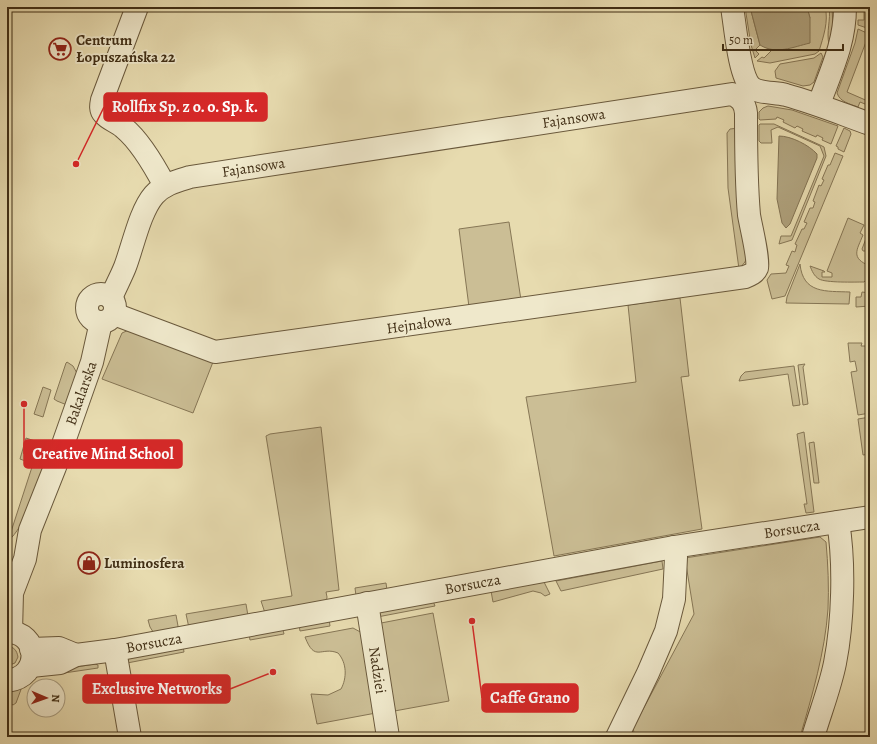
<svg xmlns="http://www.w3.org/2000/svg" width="877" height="744" viewBox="0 0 877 744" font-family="Alegreya,serif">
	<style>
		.green { fill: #cbbe95; stroke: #867655 }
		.water { fill: #aea07b; stroke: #827252 }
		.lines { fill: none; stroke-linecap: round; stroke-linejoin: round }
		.minor-casing { stroke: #6a593c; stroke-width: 24 }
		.minor { stroke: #efe8cb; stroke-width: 22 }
		.labels { text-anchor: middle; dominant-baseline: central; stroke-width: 3.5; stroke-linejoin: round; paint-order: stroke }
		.poi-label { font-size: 15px; font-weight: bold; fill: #402e15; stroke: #efe8cb; text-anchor: start }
		.street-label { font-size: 15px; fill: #402e15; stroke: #efe8cb }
		.leader { fill: none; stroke: #d62828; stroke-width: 1.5 }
		.callout-dot { fill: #d62828; stroke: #efe8cb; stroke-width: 1.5 }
		.callout { fill: #d62828; stroke: #d62828; stroke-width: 1.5 }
		.callout-label { font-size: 16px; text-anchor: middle; font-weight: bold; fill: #fff }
	</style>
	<rect width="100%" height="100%" fill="#e7dbaf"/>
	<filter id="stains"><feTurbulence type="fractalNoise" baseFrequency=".005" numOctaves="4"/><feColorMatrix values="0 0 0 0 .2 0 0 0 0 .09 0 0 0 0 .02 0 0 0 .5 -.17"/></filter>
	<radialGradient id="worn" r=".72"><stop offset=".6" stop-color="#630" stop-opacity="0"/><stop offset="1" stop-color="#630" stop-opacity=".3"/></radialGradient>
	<path class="green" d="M745,7H750L760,45L755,50L759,54L755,58L751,45Z
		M807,7H825C829,21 823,38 819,51L815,54L770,63L757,61L762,57L764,58L772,50H783L810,18Z
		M829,7H832L833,27L829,44C826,32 831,20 829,7Z
		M864,7H870V29L858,25V20H864Z
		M858,29L869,34L847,92L870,102V106L860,102L858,107C850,104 840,102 837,93L855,43Z
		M821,53L823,57L814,82L810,85L803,86L776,78L775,71L780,64L814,58Z
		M768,106L792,110L838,126L831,144L822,140L823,138L817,135L816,137L802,131L803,129L797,126L795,128L783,122L784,120L777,117L776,119L760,120L759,119V112L763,108Z
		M760,124H774L820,145L824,147L826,156L792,240L779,244L781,236H791L824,156L820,146L778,127L771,130L772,143H761L759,141V125Z
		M739,128L747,256L745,262L739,269L728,188L727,133L730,129Z
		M844,128L850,131L851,134L844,152L838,149V147L836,146Z
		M835,153L843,156L785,296L772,299L767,280L771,274L786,273L789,266L786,265L792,251L795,252L797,245L795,244L802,229H804L807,223L804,222L810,208H813L815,202L813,201L819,185L821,186L824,180L822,179L828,165H830Z
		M848,218L864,225L860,233L863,235C857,250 850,258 870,266V282L869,281H865L864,282C855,282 826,283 819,279C814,276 812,271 810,266L824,271L825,272H822V277H832V273L827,271Z
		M509,222L521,300L469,307L459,229Z
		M870,228V254L868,251H863L862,249Z
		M800,264C803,294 826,291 850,292L849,304L786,303L787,297Z
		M862,292L870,293V306L856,307V297H861Z
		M680,298L689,376L681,377L702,529L554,556L526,397L636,382L628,305Z
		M131,329L213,362L193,413L102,379L122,333Z
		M848,343H862L861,346H870V413L858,415L851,372L857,371L855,361L850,362Z
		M67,362L73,366L78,375L67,405L57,401L54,399L66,363Z
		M805,364L803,367L808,404L803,405L798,365Z
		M794,366L800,405L793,406L788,374L739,381L741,376L745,372Z
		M43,387L51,390L43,417L34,414Z
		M870,417V454L863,455L858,419Z
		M321,427L339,590L326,592L327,597L326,604L265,613L261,601L292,596L266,436L270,434Z
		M804,432L814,512L806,513L804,504H807L797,434Z
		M26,438L35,441L28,462L20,459Z
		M814,442L819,483H814L809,443Z
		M33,464H36L45,467C36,488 25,527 8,541Z
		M820,537L826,542C828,564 829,587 828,609C825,652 812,696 800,737H635L633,728L694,614L685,558Z
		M662,561L663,569L561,591L556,581Z
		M544,582L550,594L545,596L541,593L533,591L493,602L491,591Z
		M386,583L387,590L356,596L355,588Z
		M433,601L435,606L372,618L373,610Z
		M246,604L248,616L189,628L186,614Z
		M433,613L449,701L389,712L376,624Z
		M176,615L178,626L176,631L155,635L150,627L148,620Z
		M329,619L330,626L300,631L299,625Z
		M282,626L284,634L250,640L249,634Z
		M353,628L364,634L376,713L317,724L311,694L328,695L341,689C347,678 347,663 338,653C321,646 315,663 305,637Z
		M183,646L184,652L122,664V657Z
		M7,647C14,646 17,651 18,657L15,663L7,666Z
		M95,664L98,665V668L64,673L70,668Z
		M23,684L16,703L13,705L7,702V692L12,688Z"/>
	<path class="water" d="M750,7H807L810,18V43C793,47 776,55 760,45Z
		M779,136C791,136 809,145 817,154V158L790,224L786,228L782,223L777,199Z"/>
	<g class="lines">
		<g class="minor-casing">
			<g id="minor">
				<path d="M137,7L102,100C101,105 100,110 104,114C109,120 118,122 124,128C141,142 155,167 165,186"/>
				<path d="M732,7C735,24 739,76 751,87C759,94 776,92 786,95C815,103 842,114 870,124"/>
				<path d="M819,104C831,71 845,43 845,7"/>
				<circle cx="101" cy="308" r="14"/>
				<path id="s1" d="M111,298C115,288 121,277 125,267C133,246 140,211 154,195C164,184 177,181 190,177L732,94C741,98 745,103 746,113C746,147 746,181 749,215C751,227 759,258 757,268C755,273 750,275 745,277L215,352L114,314"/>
				<path id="s2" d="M367,603L388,737"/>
				<path d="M7,632C39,631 43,677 7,681"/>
				<path id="s3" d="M11,632L12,593L25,559L30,530L55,467L92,362L101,322"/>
				<path d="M31,649L59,648L76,655"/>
				<path d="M115,650L130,737"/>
				<path id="s4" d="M31,666L60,663L76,655L115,650L674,547L870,517"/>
				<path d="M617,737L648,673L666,631L674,599L676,557L674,547"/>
				<path d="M813,737C820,713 830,688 835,663C843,622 845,564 838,522"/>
			</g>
		</g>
		<use href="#minor" class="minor"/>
	</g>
	<defs>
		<g id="supermarket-ring" transform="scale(1.15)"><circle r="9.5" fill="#efe8cb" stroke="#8f2418" stroke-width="1.5"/><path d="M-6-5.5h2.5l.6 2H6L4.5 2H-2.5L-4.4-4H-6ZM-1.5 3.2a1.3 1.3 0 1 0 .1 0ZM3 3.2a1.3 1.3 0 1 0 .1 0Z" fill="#8f2418"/></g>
		<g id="shop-ring" transform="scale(1.15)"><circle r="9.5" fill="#efe8cb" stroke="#8f2418" stroke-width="1.5"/><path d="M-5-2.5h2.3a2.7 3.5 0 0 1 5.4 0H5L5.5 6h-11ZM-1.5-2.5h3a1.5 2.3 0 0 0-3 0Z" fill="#8f2418"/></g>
	</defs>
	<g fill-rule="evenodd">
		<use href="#supermarket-ring" x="60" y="49"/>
		<use href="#shop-ring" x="89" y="563"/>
	</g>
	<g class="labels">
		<g class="poi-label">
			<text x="76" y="40">Centrum<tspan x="76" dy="17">Łopuszańska 22</tspan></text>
			<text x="104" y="563">Luminosfera</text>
		</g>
		<g class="street-label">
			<text stroke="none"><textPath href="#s1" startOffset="541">Fajansowa</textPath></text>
			<text stroke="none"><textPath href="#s1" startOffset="217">Fajansowa</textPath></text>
			<text transform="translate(419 324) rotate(-8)">Hejnałowa</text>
			<text stroke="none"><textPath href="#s3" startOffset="251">Bakalarska</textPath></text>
			<text stroke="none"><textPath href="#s4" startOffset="774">Borsucza</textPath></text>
			<text stroke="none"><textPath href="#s4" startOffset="450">Borsucza</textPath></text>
			<text stroke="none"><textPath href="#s4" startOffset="126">Borsucza</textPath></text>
			<text stroke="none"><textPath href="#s2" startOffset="68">Nadziei</textPath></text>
		</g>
	</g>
	<path class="leader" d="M76 164L104 107M24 404L24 454M273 672L230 689M472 621L482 698"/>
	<g class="callout-dot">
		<circle cx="76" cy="164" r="4"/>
		<circle cx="24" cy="404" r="4"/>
		<circle cx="273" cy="672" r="4"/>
		<circle cx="472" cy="621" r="4"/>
	</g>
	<g class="callout">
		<rect x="104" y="93" width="163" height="28" rx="4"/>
		<rect x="24" y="440" width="158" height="28" rx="4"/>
		<rect x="83" y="675" width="147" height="28" rx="4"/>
		<rect x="482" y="684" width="96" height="28" rx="4"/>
	</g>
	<g class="callout-label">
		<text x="185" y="112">Rollfix Sp. z o. o. Sp. k.</text>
		<text x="103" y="459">Creative Mind School</text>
		<text x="157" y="694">Exclusive Networks</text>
		<text x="530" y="703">Caffe Grano</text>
	</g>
	<rect width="877" height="744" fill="none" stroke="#e7dbaf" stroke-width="24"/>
	<rect x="8" y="8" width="861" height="728" fill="none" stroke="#402e15" stroke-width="2"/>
	<rect x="12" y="12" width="853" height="720" fill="none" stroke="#402e15"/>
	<g transform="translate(46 698) rotate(92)"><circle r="19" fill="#efe8cb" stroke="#a99e82"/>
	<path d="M0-3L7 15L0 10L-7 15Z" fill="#8f2418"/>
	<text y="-6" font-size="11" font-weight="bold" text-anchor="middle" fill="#402e15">N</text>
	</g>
	<path d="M723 44v6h120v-6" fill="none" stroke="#402e15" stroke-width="2"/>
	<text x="729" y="44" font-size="12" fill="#402e15" stroke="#efe8cb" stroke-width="3" paint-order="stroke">50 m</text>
	<rect width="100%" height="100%" filter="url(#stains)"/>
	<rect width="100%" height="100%" fill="url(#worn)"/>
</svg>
